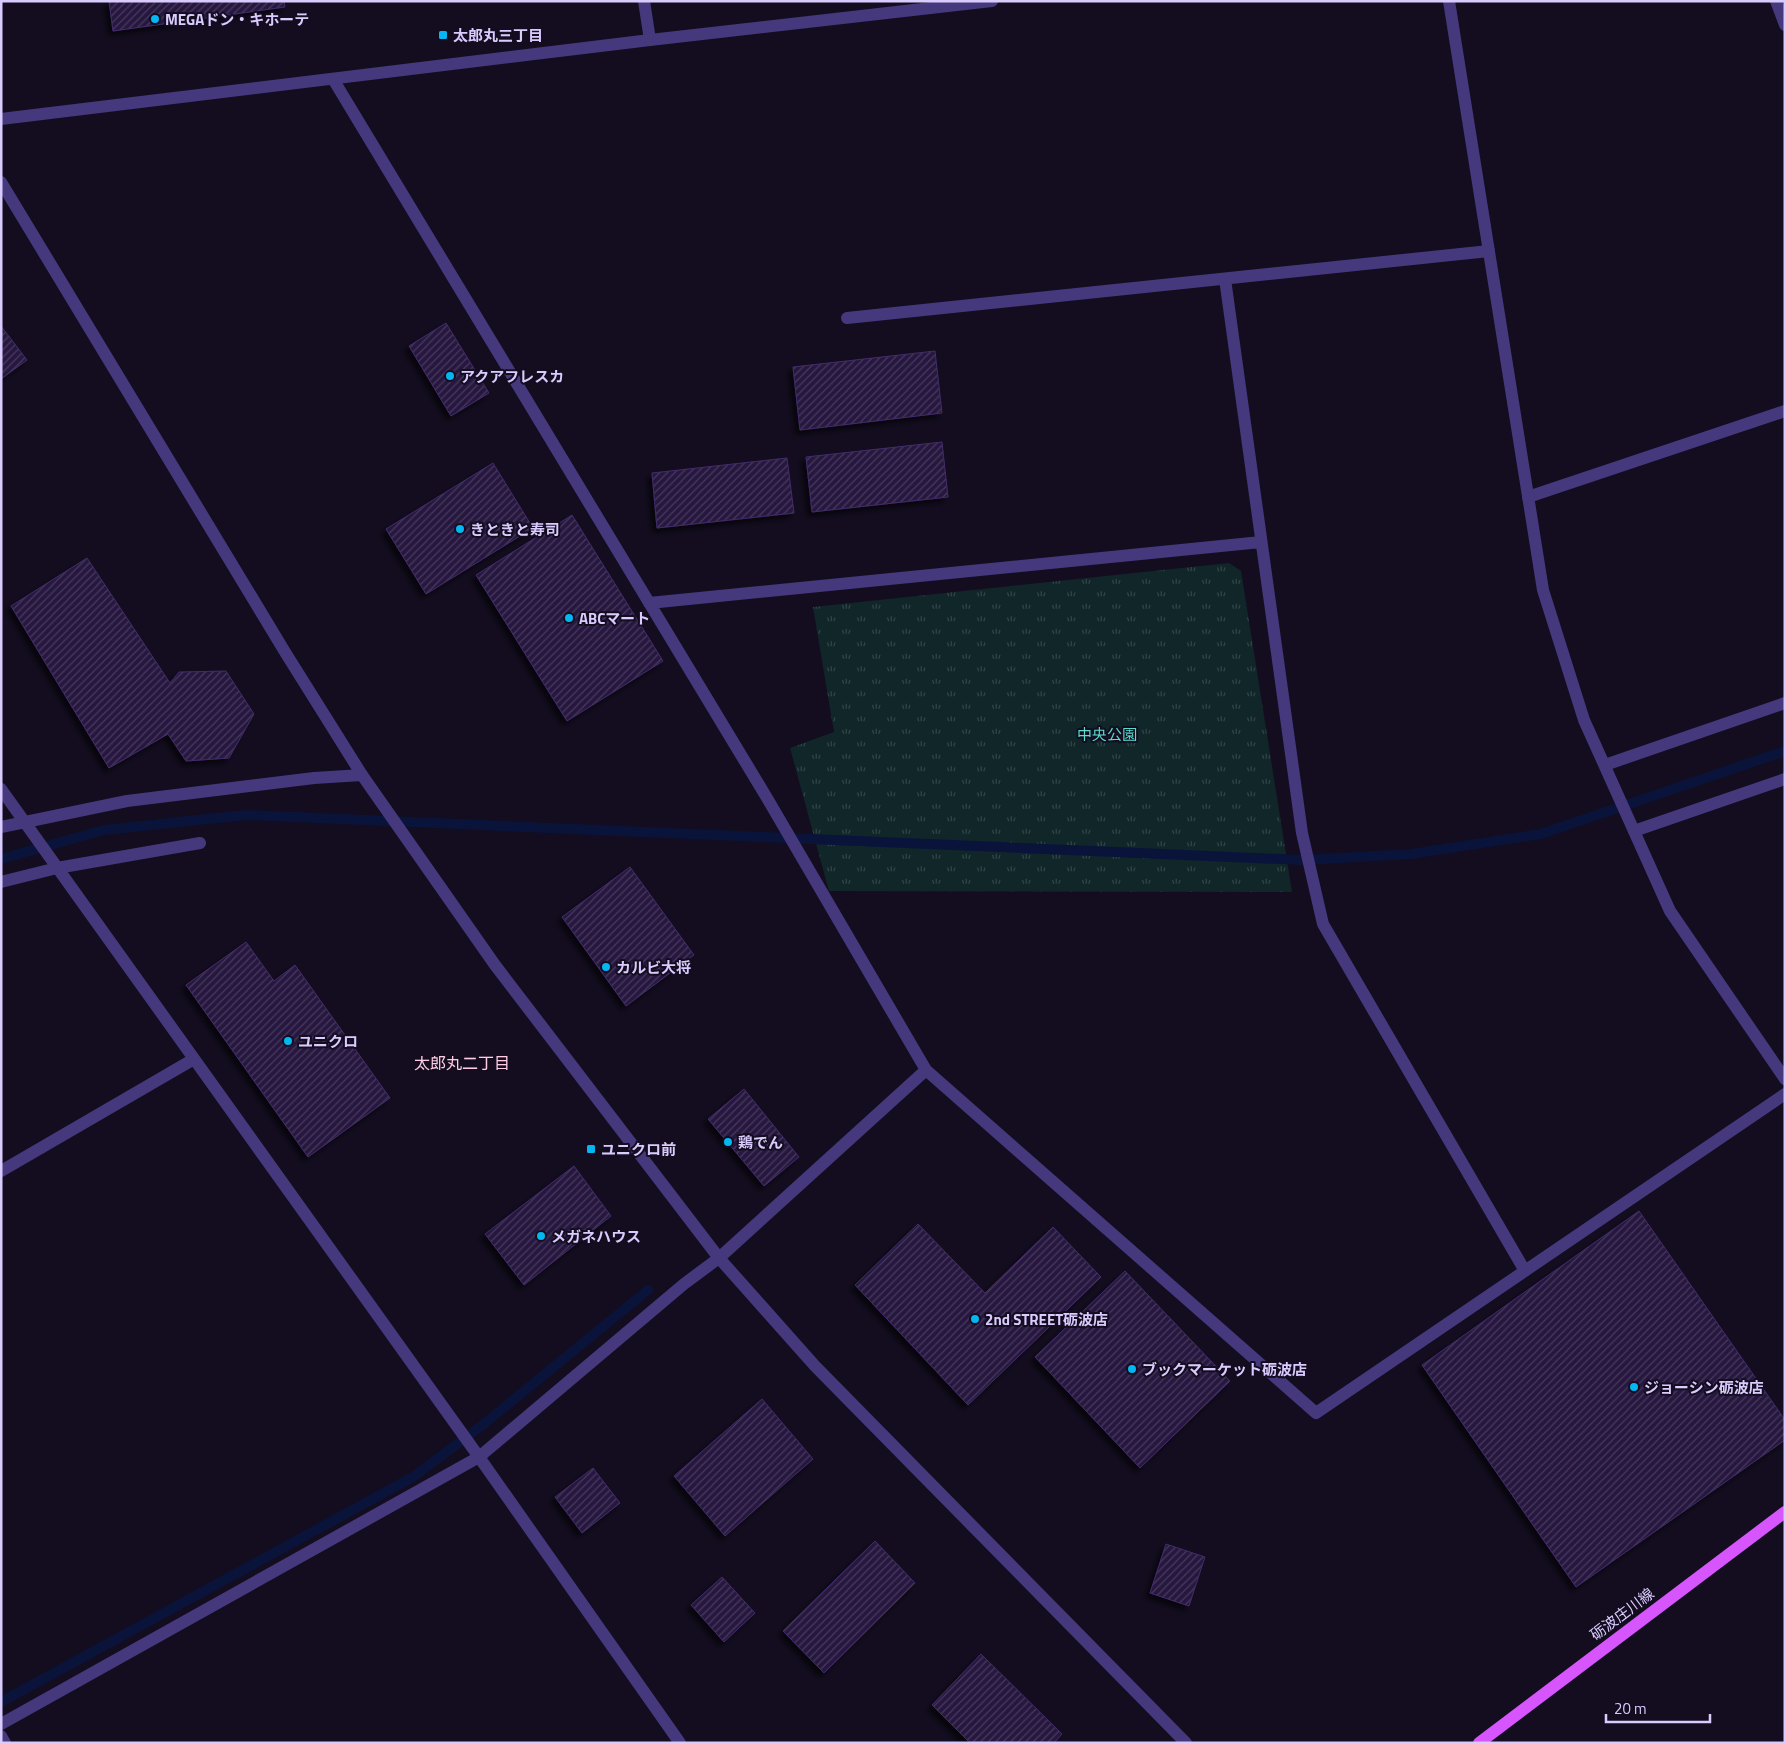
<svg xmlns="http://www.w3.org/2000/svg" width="1786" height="1744" viewBox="0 0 1786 1744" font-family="'Titillium Web','Noto Sans JP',sans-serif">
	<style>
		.park { fill: url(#park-tufts) }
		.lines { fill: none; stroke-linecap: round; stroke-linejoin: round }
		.stream { stroke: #0a143b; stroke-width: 10 }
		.building { fill: url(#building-hatch); stroke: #422c6b; filter: url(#shadow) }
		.minor { stroke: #45387d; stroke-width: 12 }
		.tertiary { stroke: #45387d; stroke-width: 12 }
		.primary { stroke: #d655fc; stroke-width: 12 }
		.poi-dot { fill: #04b6f1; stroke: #130d1f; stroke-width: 2 }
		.labels { text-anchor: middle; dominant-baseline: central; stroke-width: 4; stroke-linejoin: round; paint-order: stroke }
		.poi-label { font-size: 15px; font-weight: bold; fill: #d9cbfe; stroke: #130d1f; text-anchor: start }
		.park-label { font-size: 15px; fill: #5adccf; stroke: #130d1f }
		.street-label { font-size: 15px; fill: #d9cbfe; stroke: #130d1f }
		.neighbourhood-label { font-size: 16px; fill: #fecde5; stroke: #130d1f }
	</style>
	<defs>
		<pattern id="park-tufts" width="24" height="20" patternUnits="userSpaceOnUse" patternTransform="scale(1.25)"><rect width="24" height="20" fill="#102629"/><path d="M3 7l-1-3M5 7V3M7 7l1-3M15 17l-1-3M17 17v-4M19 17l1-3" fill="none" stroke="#324449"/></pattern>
		<pattern id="building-hatch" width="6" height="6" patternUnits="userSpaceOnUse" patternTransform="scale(1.25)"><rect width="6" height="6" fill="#27193f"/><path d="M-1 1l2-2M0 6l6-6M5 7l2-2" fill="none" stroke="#46395c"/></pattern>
		<filter id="shadow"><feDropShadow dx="-4.5" dy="4.5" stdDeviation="2.5" flood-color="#0009"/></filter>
	</defs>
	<rect width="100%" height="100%" fill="#130d1f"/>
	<path class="park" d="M1229,563L1241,571L1292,892L829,891L790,748L834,732L813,607Z"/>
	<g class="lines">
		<path class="stream" d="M1,859L104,830L246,815L1303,860L1411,854L1541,834L1785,751
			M1,1702L413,1477L485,1423L648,1290"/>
	</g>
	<path class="building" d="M109,1H284L285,7L113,31Z
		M446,323L489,393L451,416L409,346Z
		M1,326L27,360L1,379Z
		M935,351L942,413L800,430L793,367Z
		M942,442L948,497L812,512L806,457Z
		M787,458L794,513L657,528L652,473Z
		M493,463L533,528L426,594L386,529Z
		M572,515L663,661L567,721L476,575Z
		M87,558L170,683L179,672L226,671L254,714L229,758L186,761L168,734L109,768L11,606Z
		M630,867L694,955L626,1006L562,917Z
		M246,942L274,981L295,965L390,1098L308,1157L186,985Z
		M744,1089L799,1157L764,1186L708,1119Z
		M574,1166L611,1216L524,1285L485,1234Z
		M1639,1211L1785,1420V1440L1576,1587L1422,1365Z
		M918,1224L985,1293L1053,1227L1101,1277L968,1405L855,1285Z
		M1125,1271L1230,1381L1140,1468L1035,1357Z
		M762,1399L813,1459L725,1536L674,1476Z
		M593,1468L620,1503L582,1533L555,1497Z
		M875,1541L915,1583L824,1673L783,1631Z
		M1166,1544L1205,1557L1189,1606L1150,1593Z
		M722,1577L755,1613L724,1642L691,1605Z
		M981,1654L1062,1734L1054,1743H970L932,1705Z"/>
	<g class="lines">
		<path class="minor" d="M644,1L650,40
			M1776,1L1785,25
			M333,79L767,798L926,1070L1316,1413L1785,1094
			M1225,279L1302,833L1323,924L1525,1271
			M847,318L1489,251
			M1528,497L1785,411
			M649,603L1261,542
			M1605,765L1785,703
			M1,789L479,1457L680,1743
			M1,827L127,801L314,778L362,775
			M1634,831L1785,779
			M1,882L57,868L200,843
			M1,1171L194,1059
			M1,1724L479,1457L684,1284L719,1258L926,1070
			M1,1736L5,1743"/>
		<path class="tertiary" d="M1449,1L1543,590L1584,720L1670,911L1785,1079
			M1,119L650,40L992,1
			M1,182L285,652L362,775L495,965L719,1258L815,1366L1186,1743"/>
		<path class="primary" d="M1479,1743L1785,1512"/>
	</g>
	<g class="poi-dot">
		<circle cx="155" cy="19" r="5"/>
		<rect x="438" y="30" width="10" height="10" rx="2.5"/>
		<circle cx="450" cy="376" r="5"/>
		<circle cx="460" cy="529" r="5"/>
		<circle cx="569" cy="618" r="5"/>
		<circle cx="606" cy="967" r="5"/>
		<circle cx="288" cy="1041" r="5"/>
		<circle cx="728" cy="1142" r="5"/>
		<rect x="586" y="1144" width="10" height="10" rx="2.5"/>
		<circle cx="541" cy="1236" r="5"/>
		<circle cx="975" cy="1319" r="5"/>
		<circle cx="1132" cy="1369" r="5"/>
		<circle cx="1634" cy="1387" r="5"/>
	</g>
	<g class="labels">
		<g class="poi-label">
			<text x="165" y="19">MEGAドン・キホーテ</text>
			<text x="453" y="35">太郎丸三丁目</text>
			<text x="460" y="376">アクアフレスカ</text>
			<text x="470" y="529">きときと寿司</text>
			<text x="579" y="618">ABCマート</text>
			<text x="616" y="967">カルビ大将</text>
			<text x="298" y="1041">ユニクロ</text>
			<text x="738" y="1142">鶏でん</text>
			<text x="601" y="1149">ユニクロ前</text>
			<text x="551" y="1236">メガネハウス</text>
			<text x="985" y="1319">2nd STREET砺波店</text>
			<text x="1142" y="1369">ブックマーケット砺波店</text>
			<text x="1644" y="1387">ジョーシン砺波店</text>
		</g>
		<g class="park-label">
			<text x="1107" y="734">中央公園</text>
		</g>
		<g class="street-label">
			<text transform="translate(1622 1614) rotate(-37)">砺波庄川線</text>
		</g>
		<g class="neighbourhood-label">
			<text x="462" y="1063">太郎丸二丁目</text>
		</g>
	</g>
	<rect width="1786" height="1744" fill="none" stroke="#d9cbfe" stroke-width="5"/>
	<path d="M1606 1714v8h104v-8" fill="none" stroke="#d9cbfe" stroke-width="2.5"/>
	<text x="1614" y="1714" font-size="15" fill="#d9cbfe" stroke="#130d1f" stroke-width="4" paint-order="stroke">20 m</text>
</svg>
